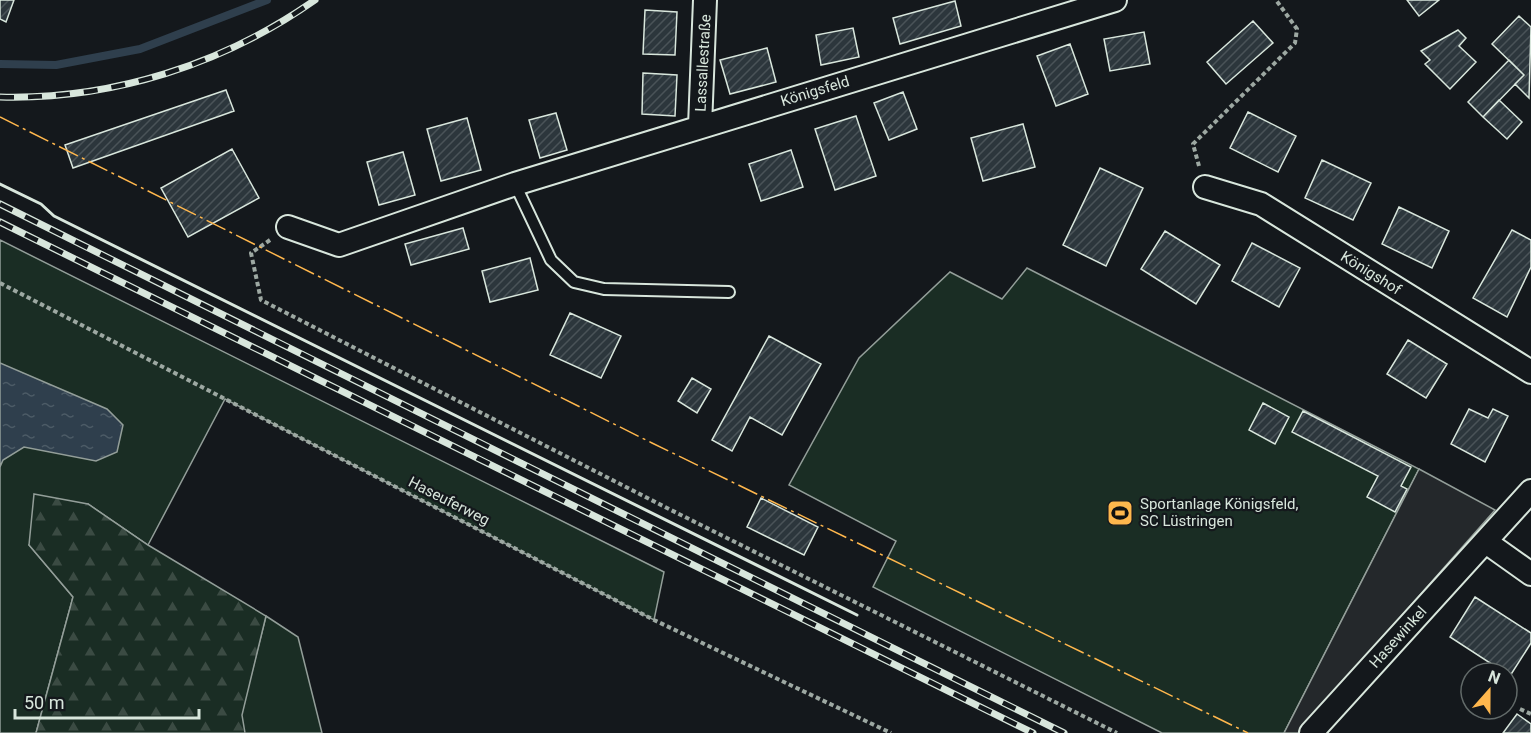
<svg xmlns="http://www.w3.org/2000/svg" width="1531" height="733" viewBox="0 0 1531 733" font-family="Roboto,sans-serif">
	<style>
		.green { fill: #1a2d24; stroke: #939e99; stroke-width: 1.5 }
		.forest { fill: url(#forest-firs); stroke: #939e99; stroke-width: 1.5 }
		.parking { fill: #24282b; stroke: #939e99; stroke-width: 1.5 }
		.water { fill: url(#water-ripples); stroke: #939e99; stroke-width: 1.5 }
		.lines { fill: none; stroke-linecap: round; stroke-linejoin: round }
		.stream { stroke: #2f3f4d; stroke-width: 8 }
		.building { fill: url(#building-hatch); stroke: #d8e6dc; stroke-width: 1.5 }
		.service-casing { stroke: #d8e6dc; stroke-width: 14 }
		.minor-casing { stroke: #d8e6dc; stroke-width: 26 }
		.path { stroke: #9da8a2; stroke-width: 4; stroke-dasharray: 4.5 3; stroke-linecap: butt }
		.service { stroke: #14181c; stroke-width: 10 }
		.minor { stroke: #14181c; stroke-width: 22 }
		.rail-casing { stroke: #d8e6dc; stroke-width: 7 }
		.rail { stroke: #14181c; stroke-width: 4.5; stroke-dasharray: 14; stroke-linecap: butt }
		.wall { stroke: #d8e6dc; stroke-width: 3 }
		.power { stroke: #ffb74d; stroke-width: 1.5; stroke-dasharray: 21 4.5 3 4.5; stroke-linecap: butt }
		.labels { text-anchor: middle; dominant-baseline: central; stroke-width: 4.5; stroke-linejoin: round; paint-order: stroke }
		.street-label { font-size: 15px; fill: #d8e6dc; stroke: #14181c }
		.poi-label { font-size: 15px; fill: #d8e6dc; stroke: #14181c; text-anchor: start }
	</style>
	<defs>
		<pattern id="forest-firs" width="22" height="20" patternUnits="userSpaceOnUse" patternTransform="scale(1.5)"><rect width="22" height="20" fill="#1a2d24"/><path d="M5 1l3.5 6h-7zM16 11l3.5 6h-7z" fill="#3b4b43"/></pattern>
		<pattern id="water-ripples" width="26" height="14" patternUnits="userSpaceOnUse" patternTransform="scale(1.5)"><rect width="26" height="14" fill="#2f3f4d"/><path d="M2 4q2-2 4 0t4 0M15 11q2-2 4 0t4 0" fill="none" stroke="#4c5b66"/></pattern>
		<pattern id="building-hatch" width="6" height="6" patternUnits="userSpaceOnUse" patternTransform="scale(1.5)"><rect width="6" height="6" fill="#2c363c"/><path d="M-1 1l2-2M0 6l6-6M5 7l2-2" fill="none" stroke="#4a5358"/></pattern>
	</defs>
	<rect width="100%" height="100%" fill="#14181c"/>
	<path class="green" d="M0,240L664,572L654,620L225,399L148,545L88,504L29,545L73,597L36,733H0Z
		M1027,268L1419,469L1284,733H1162L873,587L896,541L789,485L859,358L950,272L1002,299Z
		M266,616L298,637L322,733H244L241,715Z"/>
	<path class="forest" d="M34,494L88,504L148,545L266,616L242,715L245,733H36L73,597L29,545Z"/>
	<path class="parking" d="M1419,469L1495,510L1298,733H1284Z"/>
	<path class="water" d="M0,363L107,409L123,425L117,452L96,461L24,447L3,460L0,467Z"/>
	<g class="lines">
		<path class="stream" d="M0,64L56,65L140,49L267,0"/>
	</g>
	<path class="building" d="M0,0H14L6,22L0,19Z
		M1407,0H1439L1419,16Z
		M955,1L961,26L900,44L893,18Z
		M645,10L677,12L675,55L643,54Z
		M1519,16L1531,27L1529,98L1515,84L1524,75L1492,44Z
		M1253,21L1273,43L1226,84L1207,62Z
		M853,28L859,57L821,65L816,35Z
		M1458,30L1466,38L1459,46L1476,62L1450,89L1425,64L1430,60L1421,51Z
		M1144,32L1150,64L1110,71L1104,39Z
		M1070,44L1088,94L1056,106L1037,56Z
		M767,48L776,82L730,94L720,60Z
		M1509,60L1524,75L1483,117L1468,102Z
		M643,73L677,75L675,116L642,114Z
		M226,90L234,111L73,168L65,145Z
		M903,92L917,129L889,140L874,103Z
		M1499,100L1522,122L1507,139L1483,117Z
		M1248,112L1296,136L1278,172L1230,148Z
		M556,113L567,150L540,158L529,120Z
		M856,116L876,176L835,190L815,129Z
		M467,118L481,170L441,181L427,129Z
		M1023,124L1035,167L983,181L971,138Z
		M232,149L259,198L188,237L161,188Z
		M791,150L803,187L761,201L749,164Z
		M403,152L415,195L379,205L367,162Z
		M1322,160L1371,183L1353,220L1305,198Z
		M1100,168L1143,188L1106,266L1063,245Z
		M1399,207L1449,231L1432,268L1382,244Z
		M463,228L469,249L411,265L405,244Z
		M1512,230L1531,240V267L1507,317L1473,298Z
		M1165,231L1220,265L1196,304L1141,269Z
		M1252,243L1300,268L1279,307L1232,281Z
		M530,258L538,290L490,302L482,271Z
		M570,313L621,336L601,378L550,355Z
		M769,336L821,364L782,435L750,417L732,451L712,440Z
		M1408,340L1447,364L1426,398L1387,374Z
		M692,378L711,389L697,413L678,401Z
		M1263,403L1289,417L1275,444L1249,430Z
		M1469,409L1488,418L1493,409L1508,416L1485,462L1451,444Z
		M1303,411L1411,467L1401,486L1407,489L1395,512L1367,497L1378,476L1292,432Z
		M761,498L818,527L804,555L747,527Z
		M1475,597L1531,633V643L1510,676L1450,637Z
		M1517,714L1531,724V733H1503Z"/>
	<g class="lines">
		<g class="service-casing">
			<path id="service" d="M515,184L551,260L574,282L604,289L729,292"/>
		</g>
		<g class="minor-casing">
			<path id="minor" d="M700,126L705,0
				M1205,187L1261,204L1531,372
				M288,227L339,245L515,184L1115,0
				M1486,542L1531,574
				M1311,733L1531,491"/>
		</g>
		<path class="path" d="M1199,166L1193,144L1295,43L1297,29L1276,0
			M270,240L251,253L261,300L665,507L1117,733
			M0,283L654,620L891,733
			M1520,709L1531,714"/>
		<use href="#service" class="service"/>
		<use href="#minor" class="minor"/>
		<g class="rail-casing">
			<path id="rail" d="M0,97C112,100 224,64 315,0
				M0,204L1064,733
				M0,222L1033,733"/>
		</g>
		<use href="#rail" class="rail"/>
		<path class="wall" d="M0,184L41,204L54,216L857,615"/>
		<path class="power" d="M0,117L652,443L1248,733"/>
	</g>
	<defs>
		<g id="stadium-square" transform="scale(1.35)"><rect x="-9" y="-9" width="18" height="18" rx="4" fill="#ffb74d" stroke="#14181c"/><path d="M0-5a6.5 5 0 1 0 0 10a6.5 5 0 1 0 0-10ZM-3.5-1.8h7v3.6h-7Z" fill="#111"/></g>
	</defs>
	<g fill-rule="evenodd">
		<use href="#stadium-square" x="1120" y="513"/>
	</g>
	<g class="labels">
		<g class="street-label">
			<text transform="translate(703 63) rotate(-87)">Lassallestraße</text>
			<text transform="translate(815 91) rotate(-17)">Königsfeld</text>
			<text transform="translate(1371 273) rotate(32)">Königshof</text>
			<text transform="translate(449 501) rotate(27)">Haseuferweg</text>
			<text transform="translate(1398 637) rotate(-48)">Hasewinkel</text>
		</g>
		<g class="poi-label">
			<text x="1140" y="504">Sportanlage Königsfeld,<tspan x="1140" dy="17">SC Lüstringen</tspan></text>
		</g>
	</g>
	<g transform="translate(1489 691) rotate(21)"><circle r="28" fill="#14181c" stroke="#626a69" stroke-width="1.5"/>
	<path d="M0-4.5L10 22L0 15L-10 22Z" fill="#ffb74d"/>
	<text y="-9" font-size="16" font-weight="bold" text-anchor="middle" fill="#d8e6dc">N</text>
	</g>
	<path d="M15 709v9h184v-9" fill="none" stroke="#d8e6dc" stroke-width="3"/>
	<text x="24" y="709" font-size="18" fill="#d8e6dc" stroke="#14181c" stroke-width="4.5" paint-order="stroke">50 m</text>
</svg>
